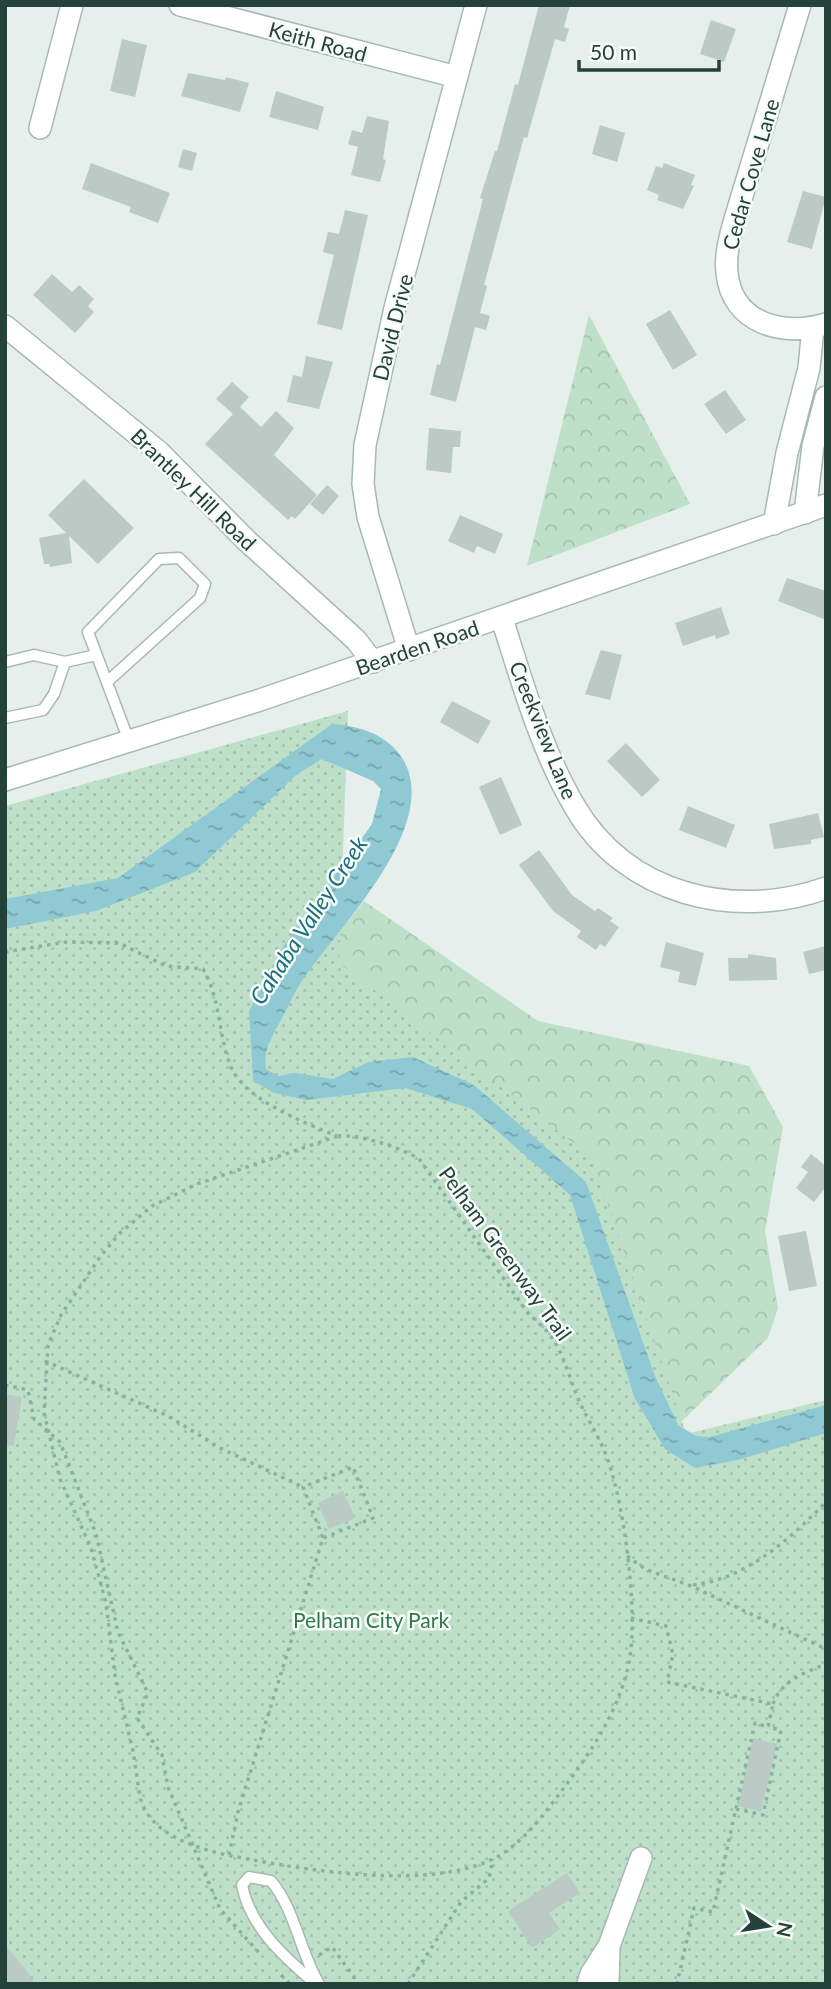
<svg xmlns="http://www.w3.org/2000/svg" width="831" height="1989" viewBox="0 0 831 1989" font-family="Lato,sans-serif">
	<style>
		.forest { fill: url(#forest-crowns) }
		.park { fill: url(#park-dots) }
		.water { fill: url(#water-ripples) }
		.building { fill: #bbcac4 }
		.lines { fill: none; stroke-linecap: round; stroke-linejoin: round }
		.service-casing { stroke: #a8b8b2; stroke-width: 13 }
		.minor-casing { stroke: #a8b8b2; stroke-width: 24 }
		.tertiary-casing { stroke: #a8b8b2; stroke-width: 24 }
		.path { stroke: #86b3a5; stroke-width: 3.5; stroke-dasharray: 3.5 5; stroke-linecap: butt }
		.service { stroke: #fff; stroke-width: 10 }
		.minor { stroke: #fff; stroke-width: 21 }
		.tertiary { stroke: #fff; stroke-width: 21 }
		.labels { text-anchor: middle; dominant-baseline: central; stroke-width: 5; stroke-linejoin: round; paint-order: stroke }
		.street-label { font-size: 21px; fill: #24423a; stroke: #f7fbf9 }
		.park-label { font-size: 21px; fill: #2d7a4b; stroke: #f7fbf9 }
		.water-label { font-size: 23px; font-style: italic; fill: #1c6f80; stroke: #f7fbf9 }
	</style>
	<defs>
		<pattern id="forest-crowns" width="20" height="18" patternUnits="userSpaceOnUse" patternTransform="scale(1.75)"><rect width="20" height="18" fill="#bfe0c8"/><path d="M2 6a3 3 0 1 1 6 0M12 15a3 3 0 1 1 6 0" fill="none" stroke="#a4c1ad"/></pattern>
		<pattern id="park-dots" width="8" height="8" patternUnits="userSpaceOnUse" patternTransform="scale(1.75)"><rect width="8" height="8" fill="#bfe0c8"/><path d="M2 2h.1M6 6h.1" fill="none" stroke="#a4c1ad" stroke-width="1.8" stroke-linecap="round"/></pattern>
		<pattern id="water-ripples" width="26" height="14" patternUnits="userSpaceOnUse" patternTransform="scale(1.75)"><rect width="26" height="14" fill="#8ec9d4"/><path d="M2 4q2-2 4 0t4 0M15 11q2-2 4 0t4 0" fill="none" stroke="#74a5ad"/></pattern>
	</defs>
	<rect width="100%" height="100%" fill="#e6efeb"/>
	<path class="forest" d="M589,315L690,504L527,566Z
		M364,901L538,1021L749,1066L783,1127L765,1231L778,1308L768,1338L678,1425L302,979Z"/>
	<path class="park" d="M348,711L339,963L592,1157L686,1434L826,1400V1984H5V806Z"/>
	<path class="water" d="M332,724C361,726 389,735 404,761C440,827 339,927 304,978C295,990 289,1006 281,1020C272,1037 263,1049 266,1069L278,1076L295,1073L333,1079L368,1062L413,1057L474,1085L586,1182L655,1376L678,1425L696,1436L710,1437L826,1405V1433L738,1460L695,1468L665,1449L635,1399L570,1195L472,1109L405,1088L306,1100L274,1093L253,1081L249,1011L280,951L372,824L381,789L373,781L322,759L296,775L195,872L96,911L5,929V899L118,878Z"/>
	<path class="building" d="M539,5H570L564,27L569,29L565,42L555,39L527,138L524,137L484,285L487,286L480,313L490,316L486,330L475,327L456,402L430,395L437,364L440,365L483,199L480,198L495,151H497L515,84L518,85Z
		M711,20L736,29L724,62L700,54Z
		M122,39L147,45L135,97L110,91Z
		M188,73L225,80L226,77L249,83L240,112L181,96Z
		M276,91L324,107L318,130L269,117Z
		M367,116L389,121L383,159L386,160L380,182L351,175L358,147L348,144L352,130L362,133Z
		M600,125L625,133L617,162L592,154Z
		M183,149L197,153L192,171L178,167Z
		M91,163L170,193L158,223L129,212L131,207L82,189Z
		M664,163L695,175L691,185L694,186L683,209L657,200L659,195L647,190L656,166L662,168Z
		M803,191L826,197L812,249L787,242Z
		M345,210L368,215L342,330L317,324L334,255L323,252L328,232L339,234Z
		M52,274L72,292L79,285L94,299L88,306L94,312L75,333L33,295Z
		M670,310L697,355L673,370L646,324Z
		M306,356L333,362L319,409L287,402L293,375L302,377Z
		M232,382L249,397L240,407L261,427L276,411L294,428L274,455L317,495L295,519L292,516L288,520L205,444L233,414L216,399Z
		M725,390L746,420L726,434L704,404Z
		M429,428L461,431L460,447H453L451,473L426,470Z
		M84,479L134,528L98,564L69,536L72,563L50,567L49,564H44L39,538L66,533L48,515Z
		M327,485L339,496L323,515L310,504Z
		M460,515L503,534L495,554L477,546L474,553L448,541Z
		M787,578L826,591V620L778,601Z
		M721,607L730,634L716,639L715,635L683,646L675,623Z
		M601,650L622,655L610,700L585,694Z
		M452,701L491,721L478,744L440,722Z
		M626,743L660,780L642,797L607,761Z
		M501,777L522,825L500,835L479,787Z
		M688,806L735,825L726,848L679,830Z
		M818,813L824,837L811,840V844L774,849L769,824Z
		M539,850L572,895L595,911L598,908L613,918L610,921L619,927L605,947L600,944L596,950L577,937L581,931L553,911L519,865Z
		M666,942L704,953L696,986L678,982L680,972L660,967Z
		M826,946V970L809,974L803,952Z
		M748,954L776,958L777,980L729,981L728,958H748Z
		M811,1154L826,1166V1187L814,1202L796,1188L808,1172L801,1167Z
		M806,1231L817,1286L789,1291L778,1236Z
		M5,1394L22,1397L14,1446L5,1445Z
		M343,1491L355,1518L329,1529L318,1503Z
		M753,1738L777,1744L761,1811L738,1806Z
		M567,1873L580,1893L549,1913L560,1929L532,1948L508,1911Z
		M5,1945L26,1970L35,1984H5Z"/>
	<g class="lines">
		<g class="service-casing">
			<path id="service" d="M5,662L34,655L65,662L96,655
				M107,682L200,598L205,584L179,558L159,559L88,632L129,741
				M5,718L43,710L54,694L65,662
				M316,1984C285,1958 250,1927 242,1885L249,1877L271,1881C295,1909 300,1952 319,1984"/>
		</g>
		<g class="minor-casing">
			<path id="minor" d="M180,5L457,77
				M800,5L735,219C730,237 725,254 727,273C732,324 784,337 826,324
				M40,128L72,5
				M5,326L159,452L247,541L356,640L373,662
				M805,513L813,446L826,397
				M774,524L787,453L809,368L813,328
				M502,619C522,681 541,750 575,807C625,894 734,921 826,888
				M409,650L368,517L363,484L365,445L395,308L476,5
				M609,1946L641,1858
				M588,1984L591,1974L609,1946L608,1984"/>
		</g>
		<g class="tertiary-casing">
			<path id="tertiary" d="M5,780L260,700L826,505"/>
		</g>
		<path class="path" d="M5,952L66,942L119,943L166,966L203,969C221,999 218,1036 231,1067C245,1100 305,1123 337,1136
			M338,1136C359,1134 404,1148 420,1160L528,1313C535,1320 544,1327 550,1335C565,1355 570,1381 580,1403C589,1422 601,1440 608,1460C624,1507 636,1598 631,1648C626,1700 594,1748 563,1789C543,1815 523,1844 493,1859C431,1889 319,1872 253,1860C213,1853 151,1841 140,1797L133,1751L115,1675L106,1603L91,1548L60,1479L44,1413L48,1345L61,1315L100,1257L119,1234L152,1206L197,1184Z
			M45,1361L168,1416L220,1448L303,1487
			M5,1385L28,1390L34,1419L60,1442L96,1534L118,1632L146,1689L147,1695L137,1718L162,1755L168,1787L220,1909L261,1955
			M627,1556L645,1569L691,1586L826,1649
			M693,1585C746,1579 790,1539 826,1502
			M631,1618L666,1626L673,1654L667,1682L773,1704L768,1727L755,1723L713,1912L694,1908L677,1984
			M773,1704C782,1680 804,1673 826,1664
			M736,1809L763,1815L781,1730L768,1727
			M229,1855L238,1812L323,1538L303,1487L353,1467L373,1518L323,1538
			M319,1955L332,1947L359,1984
			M281,1975L290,1984
			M408,1984L461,1902L489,1878L493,1859"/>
		<use href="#service" class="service"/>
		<use href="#minor" class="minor"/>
		<use href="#tertiary" class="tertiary"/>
	</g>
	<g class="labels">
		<g class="street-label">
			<text transform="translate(318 41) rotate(15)">Keith Road</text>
			<text transform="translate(750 174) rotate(-74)">Cedar Cove Lane</text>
			<text transform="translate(392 327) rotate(-76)">David Drive</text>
			<text transform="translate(194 489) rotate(44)">Brantley Hill Road</text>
			<text transform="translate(417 647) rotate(-19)">Bearden Road</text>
			<text transform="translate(544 730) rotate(68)">Creekview Lane</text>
			<text transform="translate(506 1253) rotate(54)">Pelham Greenway Trail</text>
		</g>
		<g class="park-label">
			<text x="371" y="1619">Pelham City Park</text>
		</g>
		<g class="water-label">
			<text transform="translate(308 920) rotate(-57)">Cahaba Valley Creek</text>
		</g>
	</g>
	<rect width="831" height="1989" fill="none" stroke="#24423a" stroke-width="14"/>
	<g transform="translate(768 1926) rotate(102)" stroke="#f7fbf9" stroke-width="5" paint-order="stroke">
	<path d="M0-5L12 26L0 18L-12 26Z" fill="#24423a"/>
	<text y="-10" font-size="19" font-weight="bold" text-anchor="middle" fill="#24423a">N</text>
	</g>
	<path d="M579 60v10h140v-10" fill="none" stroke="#24423a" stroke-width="3.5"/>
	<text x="590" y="60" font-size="21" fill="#24423a" stroke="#f7fbf9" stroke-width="5" paint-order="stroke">50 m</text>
</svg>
